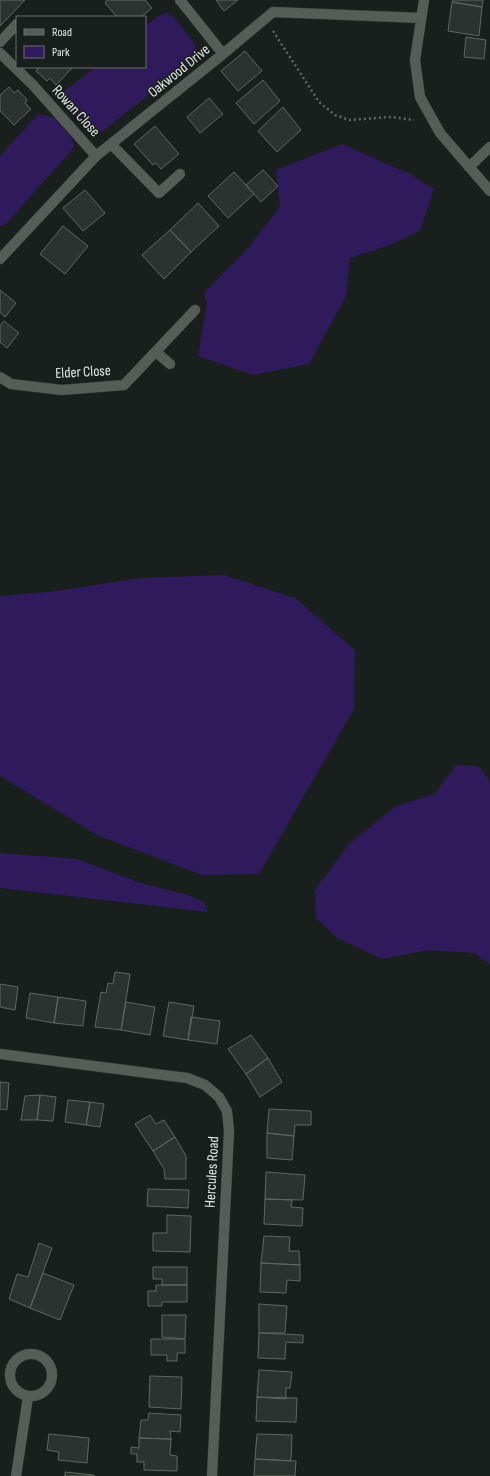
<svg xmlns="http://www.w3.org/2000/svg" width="490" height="1476" viewBox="0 0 490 1476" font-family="'Sofia Sans Condensed',sans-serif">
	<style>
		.green { fill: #2f1b5b }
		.building { fill: #2c322f; stroke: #606763 }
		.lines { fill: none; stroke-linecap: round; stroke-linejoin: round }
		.minor-casing { stroke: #363a38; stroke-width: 11 }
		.path { stroke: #626764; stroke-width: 2.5; stroke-dasharray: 2 3; stroke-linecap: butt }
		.minor { stroke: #565d59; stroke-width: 10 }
		.labels { text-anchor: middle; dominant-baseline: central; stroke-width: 3; stroke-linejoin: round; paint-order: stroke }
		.street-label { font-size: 15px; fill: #e2e6e4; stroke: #191f1c }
	</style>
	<rect width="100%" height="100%" fill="#191f1c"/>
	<path class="green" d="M166,13L173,16L195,44L196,54L191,61L103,131L93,130L84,126L61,100L62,93L95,67H145V26L158,16Z
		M38,114L54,118L71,137L74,145L71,151L5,225L0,226V156Z
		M342,144L410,174L434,189L420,231L390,245L350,258L346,296L309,364L253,375L198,356L207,303L204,293L248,248L280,207L276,170Z
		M224,575L295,598L355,650L354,709L259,874L202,875L99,836L0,776V596L57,591L140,578Z
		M456,765L479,766L490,782V964L474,953L428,950L382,959L337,938L316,918L315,890L349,844L396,806L435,794Z
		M0,853L77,859L138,882L191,896L204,903L208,912L0,888Z"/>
	<path class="building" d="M0,0H25L0,26Z
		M107,0H145L152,8L141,17H117L105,3Z
		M216,0H238L224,11Z
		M453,0H483L482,7L452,2Z
		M452,2L482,7L479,36L448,31Z
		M466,37L486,40L484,59L464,57Z
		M245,51L262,71L238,91L221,71Z
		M39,67H71L72,68L56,85L50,78L47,81L36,71Z
		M263,80L280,101L254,124L236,103Z
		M9,87L14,93L18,90L27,100L25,103L31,109L14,125L0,111V95Z
		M209,98L223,114L200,133L187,117Z
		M283,107L301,130L277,152L258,131Z
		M155,126L179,154L161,169L156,163L153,165L134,144Z
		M263,170L278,186L261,202L246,185Z
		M234,172L254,194L228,218L208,196Z
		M85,190L105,213L83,231L63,208Z
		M198,203L219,226L191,252L170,230Z
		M63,226L88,246L65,274L40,254Z
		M170,230L191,252L164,279L142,255Z
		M0,290L16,303L5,317L0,312Z
		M4,321L19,333L7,348L0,342V326Z
		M115,972L130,974L121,1030L95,1027L101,992L106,993L108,983L113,984Z
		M0,984L18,987L15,1010L0,1007Z
		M30,993L58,997L54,1023L26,1018Z
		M58,997L86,1001L83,1026L54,1023Z
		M126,1002L155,1007L150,1035L121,1030Z
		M169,1002L194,1006L188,1040L163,1036Z
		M191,1017L220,1021L217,1044L188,1040Z
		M251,1035L268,1058L246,1074L228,1049Z
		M268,1058L282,1082L260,1097L246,1074Z
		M0,1082L9,1083L7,1110L0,1109Z
		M40,1095L37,1120H21L25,1096Z
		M40,1095L56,1097L53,1121L37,1120Z
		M68,1100L90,1102L86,1125L65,1122Z
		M90,1102L104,1104L100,1127L86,1125Z
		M269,1109L311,1111V1125H295L294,1136L267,1133Z
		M150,1115L156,1124L164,1120L175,1137L153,1151L135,1124Z
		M267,1133L294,1136L292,1160L267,1158Z
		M175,1137L186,1156V1179H165L164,1169L153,1151Z
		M266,1172L305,1175L303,1200L265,1199Z
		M148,1189L189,1190L188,1208L147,1206Z
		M265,1199L292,1200L291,1207L303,1208L302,1226L264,1224Z
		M167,1215L191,1216L190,1252L153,1251V1233H167Z
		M264,1236L290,1237L289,1251H299L300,1265L261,1263Z
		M39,1243L52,1248L30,1308L9,1299L17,1274L28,1277Z
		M261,1263L300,1265V1281L287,1280L286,1293L260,1292Z
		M153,1267H187V1285H162V1279H153Z
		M43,1273L74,1285L60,1320L30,1308Z
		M156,1285H187V1302H162V1306H148V1291H156Z
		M259,1304L287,1306L285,1333H259Z
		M162,1315H186L185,1339L162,1337Z
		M259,1333L303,1335V1343L286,1342L285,1359L258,1358Z
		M151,1339H185V1353H177V1361H167V1355H151Z
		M259,1370L292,1372L290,1388H286V1399L257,1397Z
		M150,1376L182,1377L181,1409L149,1407Z
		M257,1397L297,1398L296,1422L256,1421Z
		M149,1413L181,1415L180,1432L170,1431L171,1439L139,1438L141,1420H148Z
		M49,1434L89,1438L87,1463L58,1460L59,1452L47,1450Z
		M257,1434L292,1435L291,1461L255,1459Z
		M139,1438L171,1439L170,1455L177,1456V1471L144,1470V1462H137V1454H131V1447L139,1448Z
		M255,1459L296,1461L295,1476H254Z
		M65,1472L94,1475V1476H65Z"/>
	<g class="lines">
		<g class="minor-casing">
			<path id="minor" d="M180,0L223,54
				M424,0L415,60L420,97L440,133L490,191
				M0,42L17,24
				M0,53L33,85L96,156
				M111,144L159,193L180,174
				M469,167L490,147
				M0,259L96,156L223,54L273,12L421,18
				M156,352L170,364
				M0,377L11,384L62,390L124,385L195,310
				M0,1054L187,1078L205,1085L219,1097L227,1111L229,1131L212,1476
				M10 1375a21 21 0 1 1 42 0a21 21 0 1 1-42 0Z
				M16,1476L28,1397"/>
		</g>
		<path class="path" d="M273,31L319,102L335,115L349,120L391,117L414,120"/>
		<use href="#minor" class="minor"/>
	</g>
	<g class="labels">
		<g class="street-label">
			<text transform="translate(179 71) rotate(-39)">Oakwood Drive</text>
			<text transform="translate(76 111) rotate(48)">Rowan Close</text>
			<text transform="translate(83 372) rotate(-3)">Elder Close</text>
			<text transform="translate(212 1172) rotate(-87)">Hercules Road</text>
		</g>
	</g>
	<rect x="16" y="16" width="130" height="52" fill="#191f1c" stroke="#696f6c"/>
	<rect x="24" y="29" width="20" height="6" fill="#565d59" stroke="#696f6c"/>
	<text x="52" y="36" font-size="12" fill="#e2e6e4">Road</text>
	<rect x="24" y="46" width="20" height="12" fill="#2f1b5b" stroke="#696f6c"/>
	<text x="52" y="56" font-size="12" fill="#e2e6e4">Park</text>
</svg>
